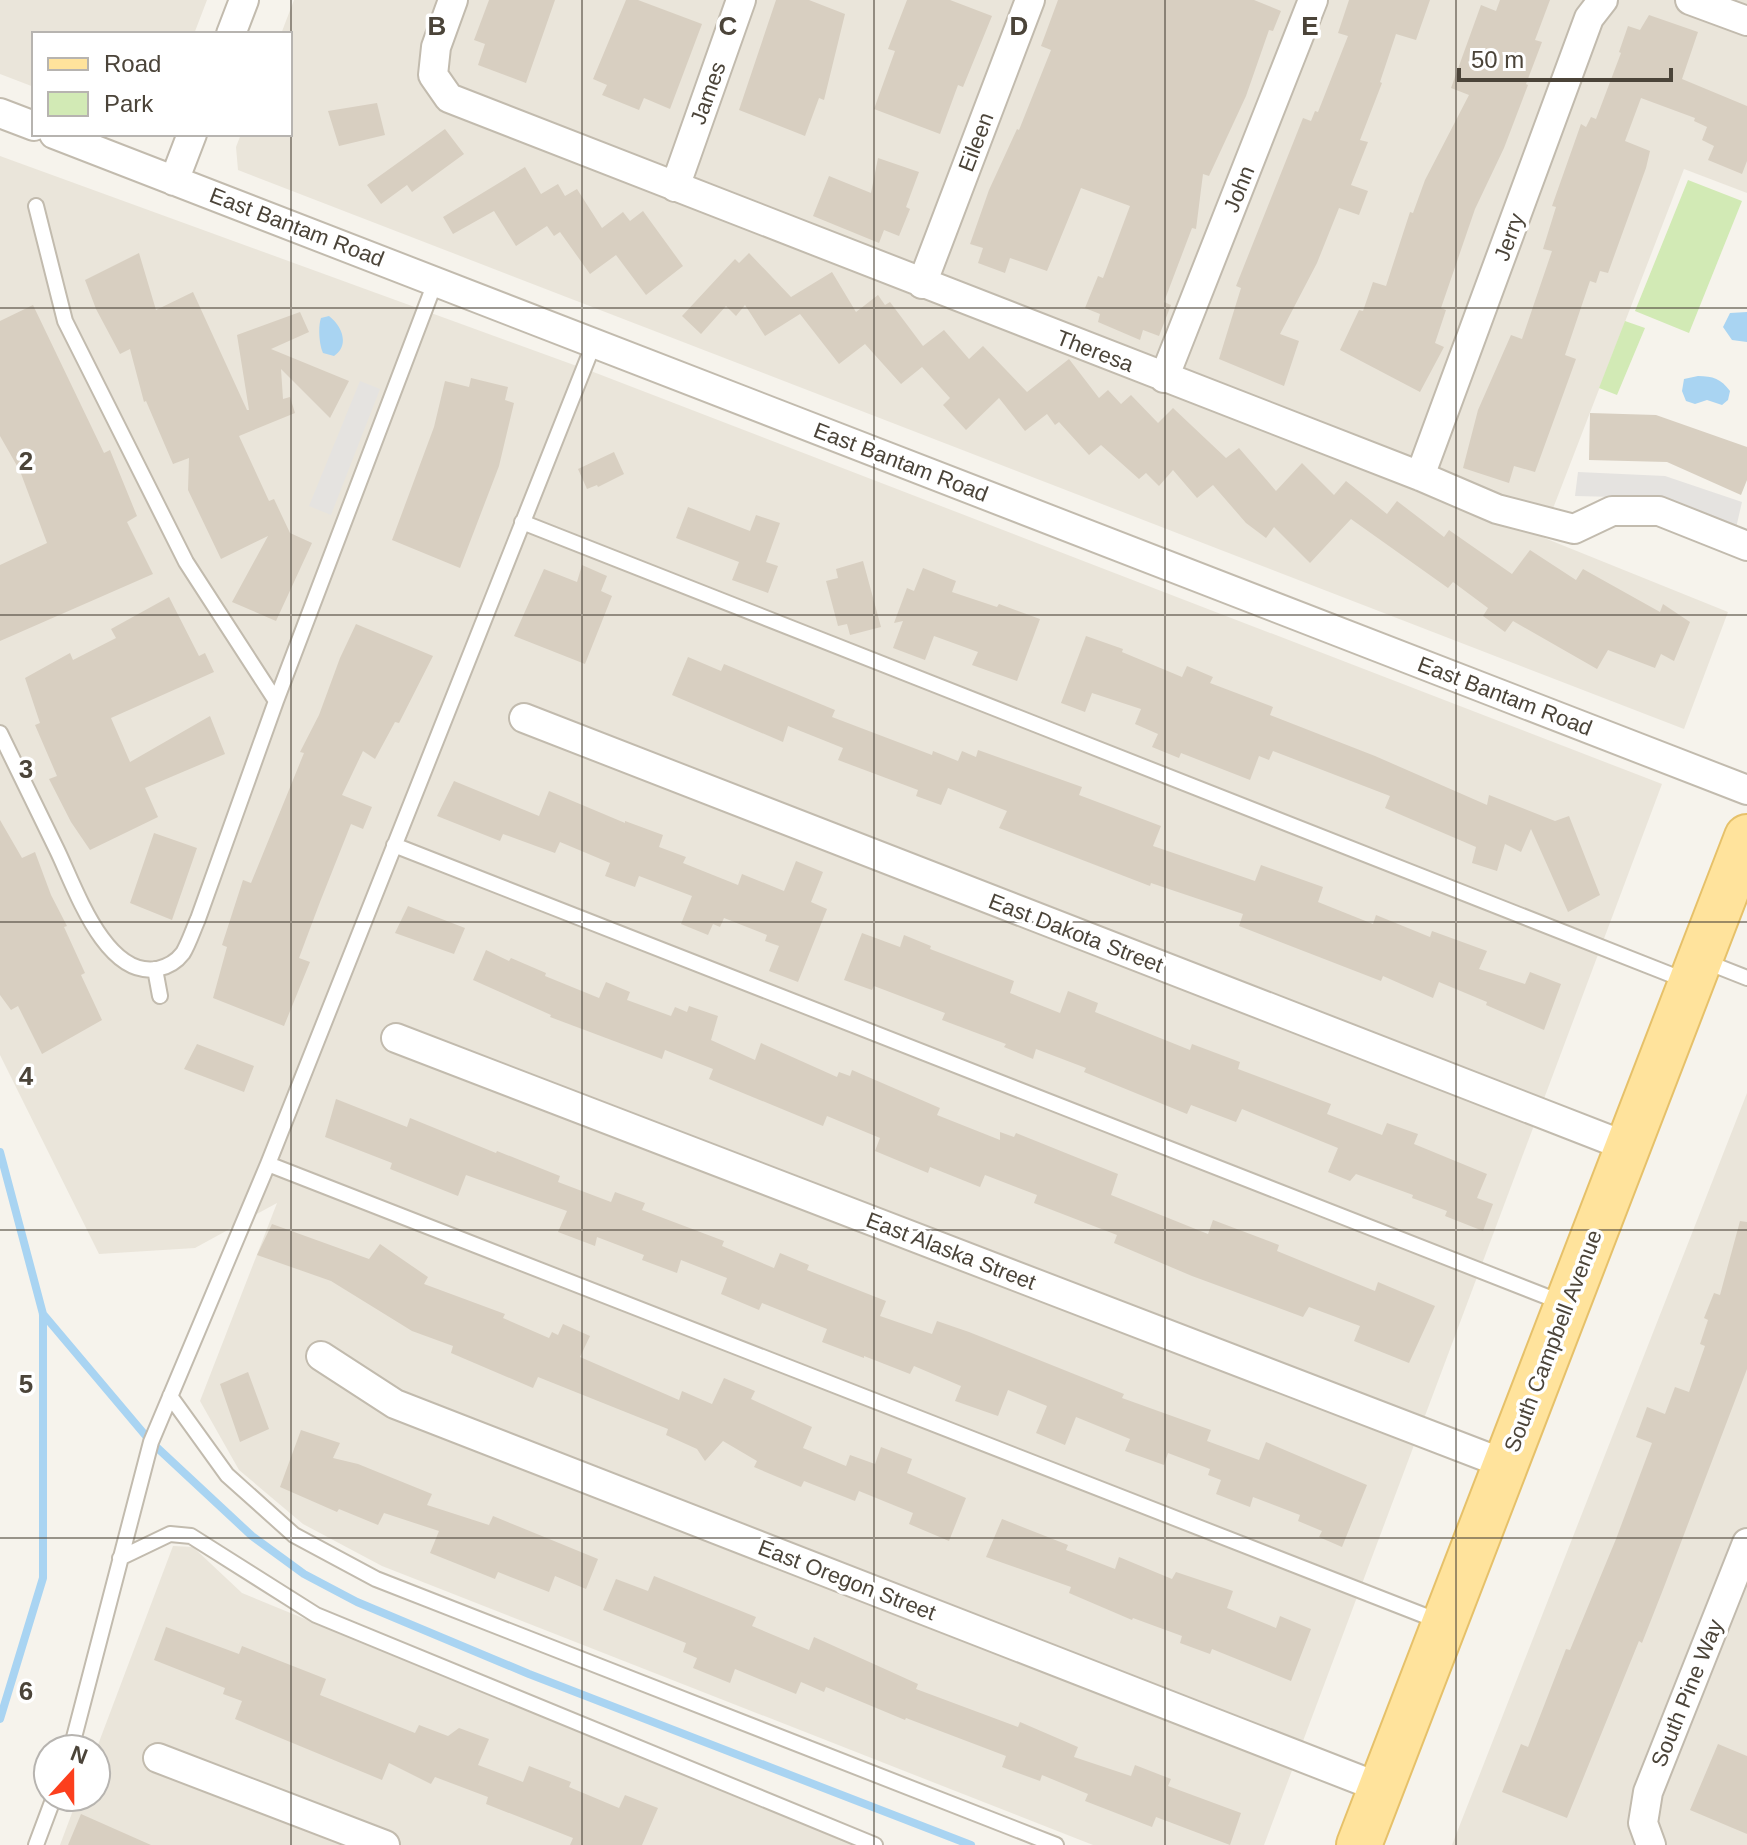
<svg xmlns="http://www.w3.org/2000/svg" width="1747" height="1845" viewBox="0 0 1747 1845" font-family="Helvetica,sans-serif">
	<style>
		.residential { fill: #eae5da }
		.green { fill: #d2eab5 }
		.parking { fill: #e5e3e0 }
		.water { fill: #a9d4f2 }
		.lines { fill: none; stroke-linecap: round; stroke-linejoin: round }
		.stream { stroke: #a9d4f2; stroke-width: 8 }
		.building { fill: #d8cfc1 }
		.lane-casing { stroke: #c2bbae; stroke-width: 18 }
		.street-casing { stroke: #c2bbae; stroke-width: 32 }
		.primary-casing { stroke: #e6c16a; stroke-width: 48 }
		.lane { stroke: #fff; stroke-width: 14 }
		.street { stroke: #fff; stroke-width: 28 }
		.primary { stroke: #ffe39c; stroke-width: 44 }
		.grid { fill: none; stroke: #4b4439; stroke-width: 2; stroke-opacity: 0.55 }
		.labels { text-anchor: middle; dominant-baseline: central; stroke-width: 7; stroke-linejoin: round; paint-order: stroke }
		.street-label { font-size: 22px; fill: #4b4439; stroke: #fff }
		.grid-label { font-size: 26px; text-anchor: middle; font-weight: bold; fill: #4b4439; stroke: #fff; stroke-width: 7; stroke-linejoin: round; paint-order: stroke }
	</style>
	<rect width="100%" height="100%" fill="#f6f3ec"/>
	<path class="residential" d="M0,0H207L194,34H34V87L0,74Z
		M294,0H1747V193L1684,169L1542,537L1728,612L1684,729L238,170L236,147L241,134H290V34H281Z
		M0,156L596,373L1662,784L1264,1845H1093L382,1566L303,1524L239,1470L200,1401L277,1203L195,1248L99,1254L0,1055Z
		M1747,1093V1845H1452Z
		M173,1546L193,1547L242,1593L855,1845H60L78,1797H96V1750Z"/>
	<path class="green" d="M1688,180L1742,201L1689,333L1635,311Z
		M1625,321L1645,328L1617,395L1599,388Z"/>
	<path class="parking" d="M360,381L380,389L331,515L309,506Z
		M1578,472L1665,476L1742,502L1736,528L1656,498L1575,496Z"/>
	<path class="water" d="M1747,312V342L1732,340L1723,327L1730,313Z
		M329,316C342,326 350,345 334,356L323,353C319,344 318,326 321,318Z
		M1698,376C1713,376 1721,379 1730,391L1728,400L1722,405L1707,400L1695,404L1686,401L1682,391L1684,379Z"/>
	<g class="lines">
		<path class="stream" d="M0,1152L43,1314V1578L0,1719
			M43,1314L151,1442L252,1536L304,1574L357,1602L529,1674L971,1845"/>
	</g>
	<path class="building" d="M489,0H555L526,83L478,65L485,44L474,40Z
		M626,0H638L702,24L670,109L644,98L639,110L602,95L607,85L593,79Z
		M776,0H809L845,14L824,100L819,98L805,136L739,110Z
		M907,0H950L992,16L963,87L958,85L940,134L874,109L895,51L888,49Z
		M1058,0H1254L1281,11L1273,31L1269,30L1246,96L1209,176L1203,174L1196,229L1192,228L1164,302L1171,305L1159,336L1143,330L1140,340L1098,322L1100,314L1085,308L1098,276L1103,278L1130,206L1081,188L1047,271L1010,258L1005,273L978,263L983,248L970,244L989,190L1017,129L1019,130L1051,50L1041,46Z
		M1349,0H1430L1416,40L1396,34L1380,82L1382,83L1360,140L1368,142L1351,185L1368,191L1359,215L1339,208L1317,263L1280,334L1299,341L1284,386L1219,359L1241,288L1236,286L1303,118L1311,121L1315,111L1318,112L1348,36L1338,33Z
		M1500,0H1550L1535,40L1542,42L1526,84L1528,85L1504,148L1475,209L1441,308L1446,310L1435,343L1444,347L1420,392L1340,350L1359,310L1363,311L1373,282L1386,286L1410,212L1413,213L1425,180L1469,95L1451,88L1481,5L1496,11Z
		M1649,15L1698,32L1682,79L1747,106V161L1742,174L1708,160L1714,146L1702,140L1707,127L1694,121L1695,118L1641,98L1625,141L1650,151L1646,168L1608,273L1600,271L1596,283L1590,281L1565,355L1576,359L1535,472L1514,466L1509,483L1463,468L1478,410L1511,335L1522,339L1552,251L1543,249L1556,207L1552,206L1581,124L1586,127L1591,117L1596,119L1621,53L1619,52L1628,26L1640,30Z
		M377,103L385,135L339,146L328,111Z
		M445,129L464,154L412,192L407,185L381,204L367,185Z
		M878,158L919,172L906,207L910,209L899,236L884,230L879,243L813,216L829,176L871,193Z
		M525,167L541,194L558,184L565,196L577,189L602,228L623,212L630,221L643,211L683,266L646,295L616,255L590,274L560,232L554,236L547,226L516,246L494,211L453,234L443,217Z
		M139,253L156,310L193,292L247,410H249L237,335L300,312L309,332L271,349L349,381L330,418L281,369L283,399L290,397L295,413L239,436L269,501L274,499L290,533L312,543L276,621L232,602L268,536L221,559L188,490L189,458L173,464L146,401L144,402L130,349L120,354L96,309L85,280Z
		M749,253L791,297L832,272L856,312L878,295L885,305L890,302L923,346L944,330L969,359L983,346L1027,392L1069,359L1099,398L1108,390L1121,404L1131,395L1158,423L1173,408L1226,458L1239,448L1276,491L1302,463L1334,495L1346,481L1387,514L1397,501L1444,537L1449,530L1512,574L1530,550L1576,580L1583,569L1660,612L1663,604L1690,622L1674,661L1661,654L1655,668L1608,650L1597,669L1513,621L1505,632L1483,616L1488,608L1453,582L1448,588L1351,519L1310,563L1274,527L1266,538L1246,523L1213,485L1197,498L1173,470L1159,486L1146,473L1139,479L1101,445L1089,455L1059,422L1055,425L1047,414L1025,431L999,398L966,430L943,405L950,398L922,367L901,384L865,344L839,364L800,314L765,336L745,305L736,316L726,306L701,334L682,316L735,259L739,263Z
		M33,305L104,453L110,450L137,516L127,522L153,574L0,641V565L47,543L20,471L0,436V321Z
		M471,378L508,387L505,400L514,403L499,466L460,568L392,540L434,427L445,381L469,387Z
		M1590,413L1656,415L1747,447V480L1741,495L1667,462L1589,460Z
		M614,452L624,474L598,487L597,485L587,489L578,469Z
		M688,507L750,531L756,515L780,523L766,562L778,566L768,593L732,580L739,562L676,538Z
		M863,561L881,627L850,635L847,624L838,626L826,581L838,578L836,569Z
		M582,565L607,576L601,591L612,596L585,664L514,636L544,569L577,582Z
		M923,568L956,581L952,592L997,607L999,604L1040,619L1017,681L972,665L978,652L934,636L925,660L893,648L903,621L894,623L907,588L914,591Z
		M169,597L199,656L205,653L214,672L111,718L130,762L210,716L225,754L145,788L158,817L90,850L71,822L49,779L57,776L35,725L40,723L25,678L70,653L73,660L116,638L111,629Z
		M356,624L433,656L399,723L395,722L375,759L363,751L342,795L372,807L363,829L351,824L320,902L299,958L310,962L284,1026L213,998L227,947L222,945L243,880L251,883L304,753L300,752L319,715L340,658Z
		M1086,636L1123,649L1122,652L1182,677L1187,666L1213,677L1210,683L1273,707L1270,715L1375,756L1487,805L1489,795L1555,821L1569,816L1600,895L1568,912L1531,829L1521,852L1505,844L1497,871L1472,863L1476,847L1385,808L1390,796L1273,751L1269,760L1259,756L1250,780L1181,753L1179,758L1152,747L1158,734L1135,724L1141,709L1092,693L1085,712L1061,703Z
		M688,657L721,671L724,664L753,676L835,710L832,717L932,755L933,751L958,761L962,751L976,757L978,750L1082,787L1079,795L1161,826L1153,846L1255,881L1261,865L1323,887L1318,902L1373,924L1376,915L1430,937L1432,931L1487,951L1479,969L1525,984L1530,972L1561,984L1544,1030L1486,1005L1487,1002L1439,982L1433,998L1383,976L1381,981L1239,926L1243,914L1151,883L1150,886L999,828L1007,811L948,788L941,805L916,796L918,790L838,760L843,748L788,726L783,742L672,695Z
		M454,781L539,816L549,791L625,823V821L663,835L659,847L686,857L683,863L738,885L742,874L784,891L796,861L823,872L811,902L827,909L798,982L769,971L779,946L765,941L767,935L724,918L720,927L713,924L708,935L681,924L692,896L639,876L635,887L605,876L610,863L560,842L555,853L503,834L500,841L437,816Z
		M0,820L22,858L35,852L51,895L67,926L64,927L85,973L81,975L102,1020L42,1054L18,1006L11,1010L0,995Z
		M154,833L197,848L172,920L130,903Z
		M408,906L465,928L454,954L395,933Z
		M862,933L900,947L904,935L931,946L930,949L1014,981L1010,993L1060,1013L1068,991L1098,1003L1095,1012L1190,1050L1192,1044L1240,1062L1238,1069L1331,1104L1327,1114L1382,1135L1387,1123L1418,1134L1414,1144L1487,1174L1477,1198L1493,1204L1483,1231L1445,1216L1447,1211L1412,1198L1413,1195L1356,1174L1350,1181L1328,1172L1338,1148L1242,1109L1236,1122L1191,1105L1187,1114L1084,1072L1086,1068L1036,1049L1033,1059L1004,1047L1006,1044L942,1020L945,1013L874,986L872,990L844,980Z
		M486,950L509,961L511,958L546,973L545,976L599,998L606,982L630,992L627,1000L671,1016L675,1007L687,1012L689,1006L718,1016L711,1040L755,1060L761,1043L837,1077L839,1072L850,1076L852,1070L940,1108L937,1115L1000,1140V1132L1014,1137L1016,1133L1118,1174L1111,1195L1208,1234L1213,1220L1279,1245L1277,1251L1375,1291L1378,1282L1435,1306L1409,1363L1354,1341L1360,1326L1309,1307L1303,1317L1192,1276L1114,1243L1117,1235L1034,1203L1037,1195L985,1175L980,1187L930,1167L928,1173L875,1151L880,1138L827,1116L823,1126L709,1079L713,1069L665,1050L662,1059L550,1017L551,1015L473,980Z
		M197,1044L254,1066L244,1092L184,1069Z
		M336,1099L407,1127L410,1118L496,1153L497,1151L560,1176L558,1182L611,1202L615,1192L645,1203L642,1210L724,1241L722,1246L774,1268L780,1253L809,1265L807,1270L886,1301L880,1316L932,1334L937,1321L969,1332L1124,1394L1122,1398L1211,1430L1207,1441L1259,1460L1266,1442L1367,1485L1342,1547L1319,1537L1322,1531L1298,1521L1300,1515L1253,1497L1250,1507L1216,1494L1221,1480L1208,1475L1210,1469L1168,1453L1164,1465L1125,1451L1130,1439L1076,1417L1065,1445L1036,1433L1047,1406L1008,1390L998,1416L955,1401L961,1386L914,1366L910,1374L864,1356V1358L822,1342L827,1329L762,1303L759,1310L721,1294L727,1278L681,1260L677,1273L642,1260L644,1255L597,1237L595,1246L558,1232L567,1211L466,1175L458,1196L390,1169L392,1163L325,1137Z
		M1740,1221L1747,1222V1369L1664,1587L1642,1643L1639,1641L1567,1818L1502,1792L1521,1744L1528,1747L1566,1649L1570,1650L1616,1539L1652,1443L1636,1437L1647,1407L1665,1414L1675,1387L1689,1392L1705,1346L1700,1344L1708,1320L1704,1318L1714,1293L1720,1295Z
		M272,1224L369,1259L380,1244L428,1277L424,1284L505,1314L503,1318L549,1338L552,1332L558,1335L563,1324L590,1336L580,1357L679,1400L682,1391L712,1404L724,1378L755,1391L751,1399L812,1427L803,1448L846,1466L850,1455L875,1464L881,1447L912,1459L907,1473L966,1498L949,1541L909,1524L913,1513L859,1491L855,1501L804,1481L801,1487L754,1467L757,1461L723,1441L705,1461L697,1449L666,1435L668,1429L538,1377L533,1388L451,1353L453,1346L412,1331L331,1281L257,1255Z
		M248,1372L269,1429L240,1442L220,1384Z
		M301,1430L340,1443L333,1458L358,1464L432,1494L427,1505L489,1525L493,1516L598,1559L586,1589L555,1576L549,1592L498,1572L495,1579L430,1553L439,1531L384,1513L378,1525L339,1509L337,1512L280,1487Z
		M1002,1519L1068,1545L1066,1550L1115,1569L1119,1557L1172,1579L1176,1572L1233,1591L1227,1608L1276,1628L1280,1616L1311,1629L1291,1681L1212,1649L1210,1654L1180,1643L1182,1636L1133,1618L1132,1620L1069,1593L1071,1587L986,1557Z
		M654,1576L756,1617L752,1626L809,1650L814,1637L918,1684L916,1689L1018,1727L1020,1722L1078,1747L1074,1757L1131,1776L1135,1765L1171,1779L1168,1786L1241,1813L1230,1845L1156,1817L1152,1827L1085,1801L1088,1794L1042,1775L1040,1781L1002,1767L1006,1756L906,1718L905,1720L826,1687L824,1692L801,1682L796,1694L735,1669L730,1683L693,1668L697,1658L683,1652L686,1643L603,1610L616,1579L648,1591Z
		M166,1627L239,1654L242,1646L326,1679L320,1695L415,1733L419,1725L448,1736L459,1728L489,1739L478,1765L523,1782L529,1766L571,1782L569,1787L619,1808L625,1795L658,1808L642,1845H570L573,1838L486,1804L488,1797L435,1777L431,1784L389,1763L382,1780L235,1719L242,1701L223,1694L225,1688L154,1660Z
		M1718,1744L1747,1756V1834L1690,1810Z
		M81,1814L151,1845H68Z"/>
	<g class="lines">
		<g class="lane-casing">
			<path id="lane" d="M36,206L65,321L186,562L276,701
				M522,522L1687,981
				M0,733C19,772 38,811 57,850C75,887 105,978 157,969C167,967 177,961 183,953C189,943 193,930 198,919L276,701L436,280
				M394,845L1563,1303
				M1704,961L1747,978
				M155,969L160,996
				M268,1164L1441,1622
				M170,1396L227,1475L294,1535L376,1579L1056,1845
				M120,1558L170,1534L191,1536L316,1615L875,1845
				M71,1749L151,1442L268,1164L594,343
				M36,1845L54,1797"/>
		</g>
		<g class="street-casing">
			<path id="street" d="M453,0L436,47L433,75L449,98L1420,476L1497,509L1574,529L1612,511H1659L1747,546
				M1690,0L1747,21
				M231,34L244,0
				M0,113L34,126
				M54,134L1747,790
				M174,181L192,134
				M675,187L741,0
				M922,284L1030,0
				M1164,378L1313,0
				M1420,476L1589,18L1603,0
				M524,718L1628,1147
				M396,1038L1505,1464
				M321,1356L395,1404L1381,1788
				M158,1758L385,1845
				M1651,1845L1643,1823L1648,1792L1747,1543"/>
		</g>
		<g class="primary-casing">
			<path id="primary" d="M1359,1845L1747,837"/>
		</g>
		<use href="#lane" class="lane"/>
		<use href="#street" class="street"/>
		<use href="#primary" class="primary"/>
	</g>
	<path class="grid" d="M291,0V1845M582,0V1845M874,0V1845M1165,0V1845M1456,0V1845M0,308H1747M0,615H1747M0,922H1747M0,1230H1747M0,1538H1747"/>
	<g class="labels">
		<g class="street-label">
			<text transform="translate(708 93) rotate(-70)">James</text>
			<text transform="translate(976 142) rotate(-69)">Eileen</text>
			<text transform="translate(1239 189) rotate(-68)">John</text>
			<text transform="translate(297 227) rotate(21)">East Bantam Road</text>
			<text transform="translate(1509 237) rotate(-70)">Jerry</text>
			<text transform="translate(1095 351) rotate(21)">Theresa</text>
			<text transform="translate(901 462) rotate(21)">East Bantam Road</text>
			<text transform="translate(1505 696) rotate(21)">East Bantam Road</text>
			<text transform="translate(1076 933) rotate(21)">East Dakota Street</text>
			<text transform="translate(951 1251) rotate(21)">East Alaska Street</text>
			<text transform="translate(1553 1341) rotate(-69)">South Campbell Avenue</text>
			<text transform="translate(847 1580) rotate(21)">East Oregon Street</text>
			<text transform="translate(1687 1693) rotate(-68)">South Pine Way</text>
		</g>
	</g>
	<g class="grid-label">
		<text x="437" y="35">B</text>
		<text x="728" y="35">C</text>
		<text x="1019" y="35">D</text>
		<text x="1310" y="35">E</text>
		<text x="26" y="470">2</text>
		<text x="26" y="778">3</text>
		<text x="26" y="1085">4</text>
		<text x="26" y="1393">5</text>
		<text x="26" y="1700">6</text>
	</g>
	<rect x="32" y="32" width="260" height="104" fill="#ffffff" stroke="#b7b4b0" stroke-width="2"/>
	<rect x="48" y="58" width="40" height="12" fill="#ffe39c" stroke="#b7b4b0" stroke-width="2"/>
	<text x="104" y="72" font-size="24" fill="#4b4439">Road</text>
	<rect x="48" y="92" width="40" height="24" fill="#d2eab5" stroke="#b7b4b0" stroke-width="2"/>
	<text x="104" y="112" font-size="24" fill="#4b4439">Park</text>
	<g transform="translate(72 1773) rotate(21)"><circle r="38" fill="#ffffff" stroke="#b7b4b0" stroke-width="2"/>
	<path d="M0-6L14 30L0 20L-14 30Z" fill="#fc3f1d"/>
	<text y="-12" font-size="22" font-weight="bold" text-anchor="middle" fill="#4b4439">N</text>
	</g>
	<path d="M1459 68v12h212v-12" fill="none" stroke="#4b4439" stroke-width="4"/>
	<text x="1471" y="68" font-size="24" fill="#4b4439" stroke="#ffffff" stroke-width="6" paint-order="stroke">50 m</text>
</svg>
